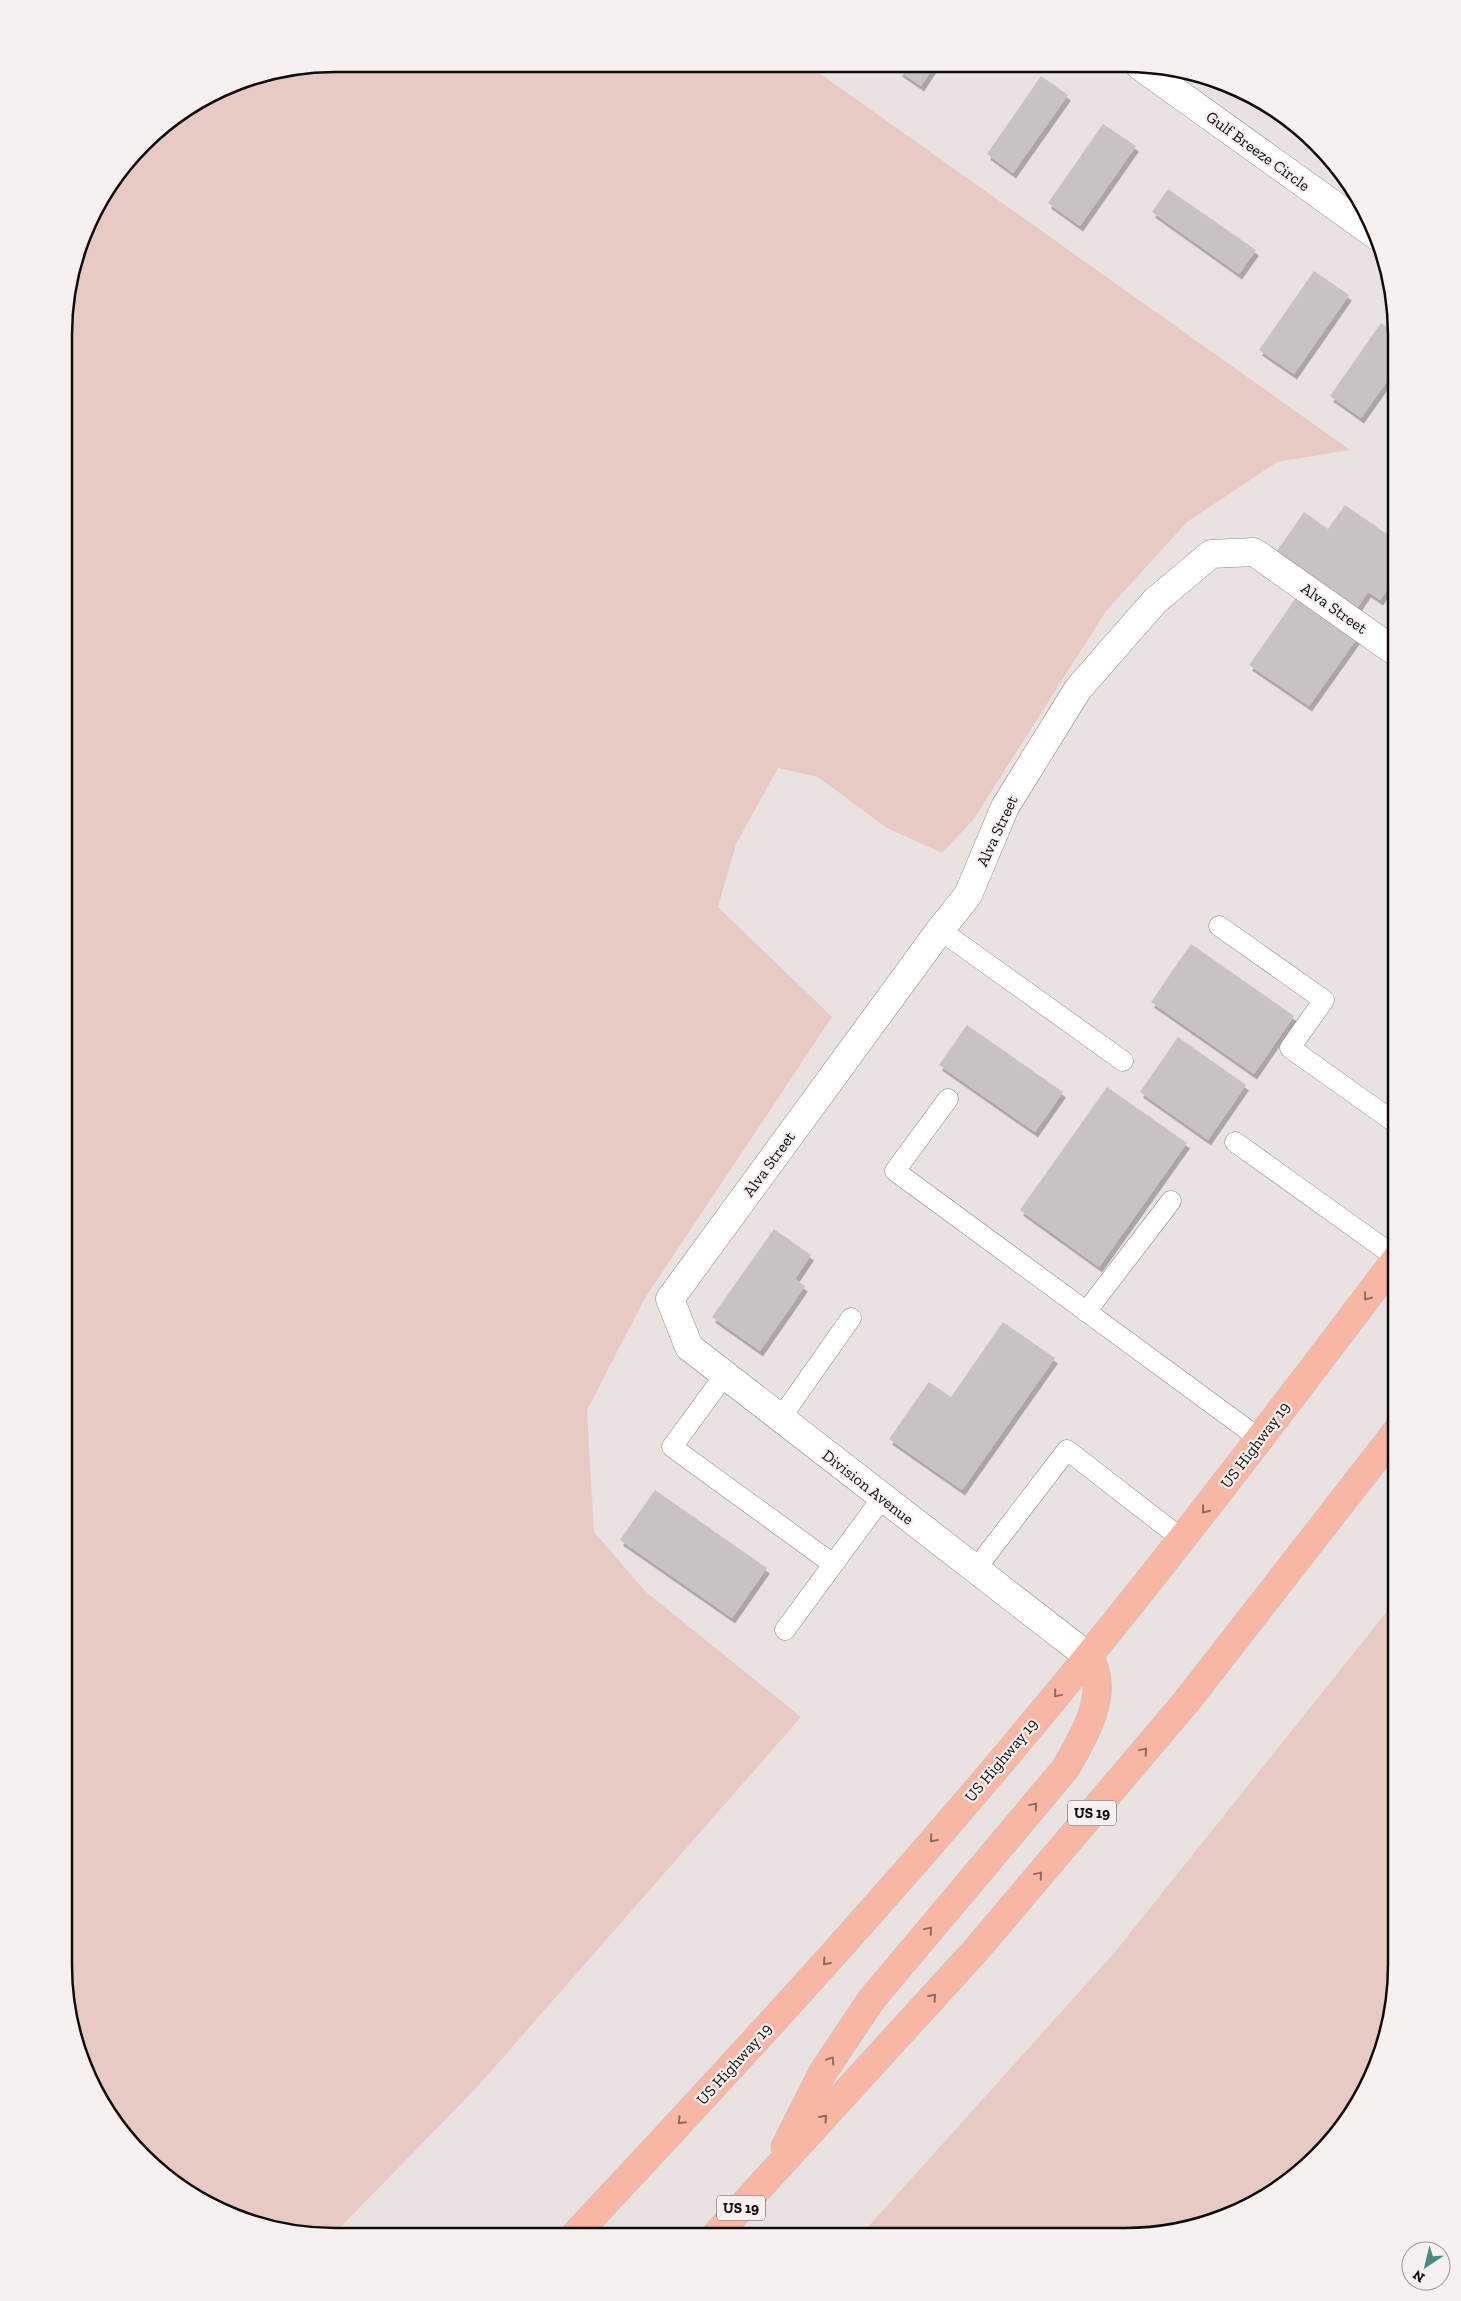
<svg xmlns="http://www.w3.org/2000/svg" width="1461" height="2301" viewBox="0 0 1461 2301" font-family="'Zilla Slab',serif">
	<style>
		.green { fill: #e6cac3 }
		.building { fill: #c8c2c0; filter: url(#shadow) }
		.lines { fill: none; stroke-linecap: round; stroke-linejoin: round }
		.service-casing { stroke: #898382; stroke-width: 21 }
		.minor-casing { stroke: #898382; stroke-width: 29 }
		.trunk-casing { stroke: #c1c0c0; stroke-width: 29 }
		.service { stroke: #fff; stroke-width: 20 }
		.minor { stroke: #fff; stroke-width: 28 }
		.trunk { stroke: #f8b6a4; stroke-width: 28 }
		.oneway { stroke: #8f6a60 }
		.labels { text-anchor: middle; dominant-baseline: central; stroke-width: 4.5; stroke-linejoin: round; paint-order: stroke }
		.shield { fill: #f6f0ee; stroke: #545050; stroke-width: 1 }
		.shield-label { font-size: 15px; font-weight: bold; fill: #0f0c0c }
		.street-label { font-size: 16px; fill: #0f0c0c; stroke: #f6f0ee }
		.rim { fill: none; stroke: #0f0c0c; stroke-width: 2.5 }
	</style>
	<defs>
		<filter id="shadow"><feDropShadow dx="3" dy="5.5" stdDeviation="0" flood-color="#0004"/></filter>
	</defs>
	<rect width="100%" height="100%" fill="#e9e2e1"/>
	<path class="green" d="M336,64L808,65L1350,450L1277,462L1187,522L1106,611L973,820L942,853L887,828L818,777L778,768L736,844L718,907L832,1017L645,1298L587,1410L594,1532L646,1592L801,1717L478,2086L333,2235H300L232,2217L170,2181L120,2131L85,2070L64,1965L66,300L92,215L156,131L232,84Z
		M1397,1599V1983L1377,2069L1341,2131L1291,2181L1230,2216L1126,2237H859L1115,1952Z"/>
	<path class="building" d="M903,65H935L921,86L899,71Z
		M1041,76L1068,95L1013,173L987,154Z
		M1103,124L1136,146L1080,226L1048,203Z
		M1168,189L1256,250L1239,274L1152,212Z
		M1314,271L1349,295L1294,374L1259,350Z
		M1381,323L1397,334V367L1361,418L1330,396Z
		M1345,505L1397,541V576L1380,600L1368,592L1355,611L1275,554L1304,512L1328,529Z
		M1298,595L1358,637L1309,706L1249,665Z
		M1191,944L1294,1016L1254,1074L1151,1002Z
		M967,1025L1063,1092L1035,1132L939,1065Z
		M1178,1037L1246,1085L1208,1140L1140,1092Z
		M1107,1087L1187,1143L1099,1267L1020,1210Z
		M774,1229L811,1255L795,1279L805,1286L760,1351L712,1317Z
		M1003,1322L1055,1358L962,1490L889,1439L929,1382L951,1397Z
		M655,1490L767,1568L732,1618L620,1540Z"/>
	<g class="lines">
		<g class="service-casing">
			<path id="service" d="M1219,926L1324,1000L1290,1048L1397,1124
				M940,930L1123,1061
				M948,1099L895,1171L1260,1439
				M1235,1142L1397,1258
				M1086,1312L1171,1201
				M724,1376L672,1447L833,1564
				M780,1419L851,1318
				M975,1570L1067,1450L1182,1539
				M785,1630L882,1498"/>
		</g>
		<g class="minor-casing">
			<path id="minor" d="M1140,66L1377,236
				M1089,1657L689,1347L670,1299L940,930L968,895L1005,807L1078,689L1155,601L1211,554L1254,552L1397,653"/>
		</g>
		<g class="trunk-casing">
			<path id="trunk" d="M785,2147L823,2072L871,2000L1065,1769C1084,1737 1111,1692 1089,1657
				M574,2236C751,2047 927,1856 1090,1654C1195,1525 1296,1391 1397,1258
				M715,2236L976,1950L1186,1702L1397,1431"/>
		</g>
		<use href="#service" class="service"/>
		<use href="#minor" class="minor"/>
		<use href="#trunk" class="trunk"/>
	</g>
	<defs><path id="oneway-chevron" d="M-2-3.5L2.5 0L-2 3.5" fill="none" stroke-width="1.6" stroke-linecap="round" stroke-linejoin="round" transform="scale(1.25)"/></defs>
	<g class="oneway">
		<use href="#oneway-chevron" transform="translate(1367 1297) rotate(127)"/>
		<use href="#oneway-chevron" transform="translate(1205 1510) rotate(128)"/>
		<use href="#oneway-chevron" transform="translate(1057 1694) rotate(130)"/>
		<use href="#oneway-chevron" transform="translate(1144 1751) rotate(-50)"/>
		<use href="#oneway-chevron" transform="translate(1034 1806) rotate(-50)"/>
		<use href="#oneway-chevron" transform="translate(933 1839) rotate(131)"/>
		<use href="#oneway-chevron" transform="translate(1039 1875) rotate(-50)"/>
		<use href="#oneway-chevron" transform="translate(929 1930) rotate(-50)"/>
		<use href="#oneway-chevron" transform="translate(826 1962) rotate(132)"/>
		<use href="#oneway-chevron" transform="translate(933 1997) rotate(-48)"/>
		<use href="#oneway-chevron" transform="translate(831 2060) rotate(-56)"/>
		<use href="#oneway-chevron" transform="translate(824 2118) rotate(-48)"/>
		<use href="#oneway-chevron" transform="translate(681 2121) rotate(133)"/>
	</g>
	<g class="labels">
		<g class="shield">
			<rect x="1068" y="1800.5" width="48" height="25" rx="4"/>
			<rect x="717" y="2195.5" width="48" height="25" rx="4"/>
		</g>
		<g class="shield-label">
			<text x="1092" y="1813">US 19</text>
			<text x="741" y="2208">US 19</text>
		</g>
		<g class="street-label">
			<text transform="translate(1258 151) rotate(36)">Gulf Breeze Circle</text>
			<text transform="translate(1334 608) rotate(35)">Alva Street</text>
			<text transform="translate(997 831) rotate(-65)">Alva Street</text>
			<text transform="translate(769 1164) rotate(-54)">Alva Street</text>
			<text transform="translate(1255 1445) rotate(-53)">US Highway 19</text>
			<text transform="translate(868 1487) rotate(38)">Division Avenue</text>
			<text transform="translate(1001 1760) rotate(-50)">US Highway 19</text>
			<text transform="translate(734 2064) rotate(-48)">US Highway 19</text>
		</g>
	</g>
	<path d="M0 0H1461V2301H0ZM335 72H1125A263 263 0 0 1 1388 335V1965A263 263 0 0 1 1125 2228H335A263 263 0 0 1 72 1965V335A263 263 0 0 1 335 72Z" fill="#f6f0ee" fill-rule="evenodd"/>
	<path class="rim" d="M335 72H1125A263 263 0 0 1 1388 335V1965A263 263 0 0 1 1125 2228H335A263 263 0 0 1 72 1965V335A263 263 0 0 1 335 72Z"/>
	<g transform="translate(1426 2266) rotate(215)"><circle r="24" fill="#f6f0ee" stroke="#9a9594"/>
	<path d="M0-4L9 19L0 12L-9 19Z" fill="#478d85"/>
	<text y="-8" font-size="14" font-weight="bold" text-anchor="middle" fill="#0f0c0c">N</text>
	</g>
</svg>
